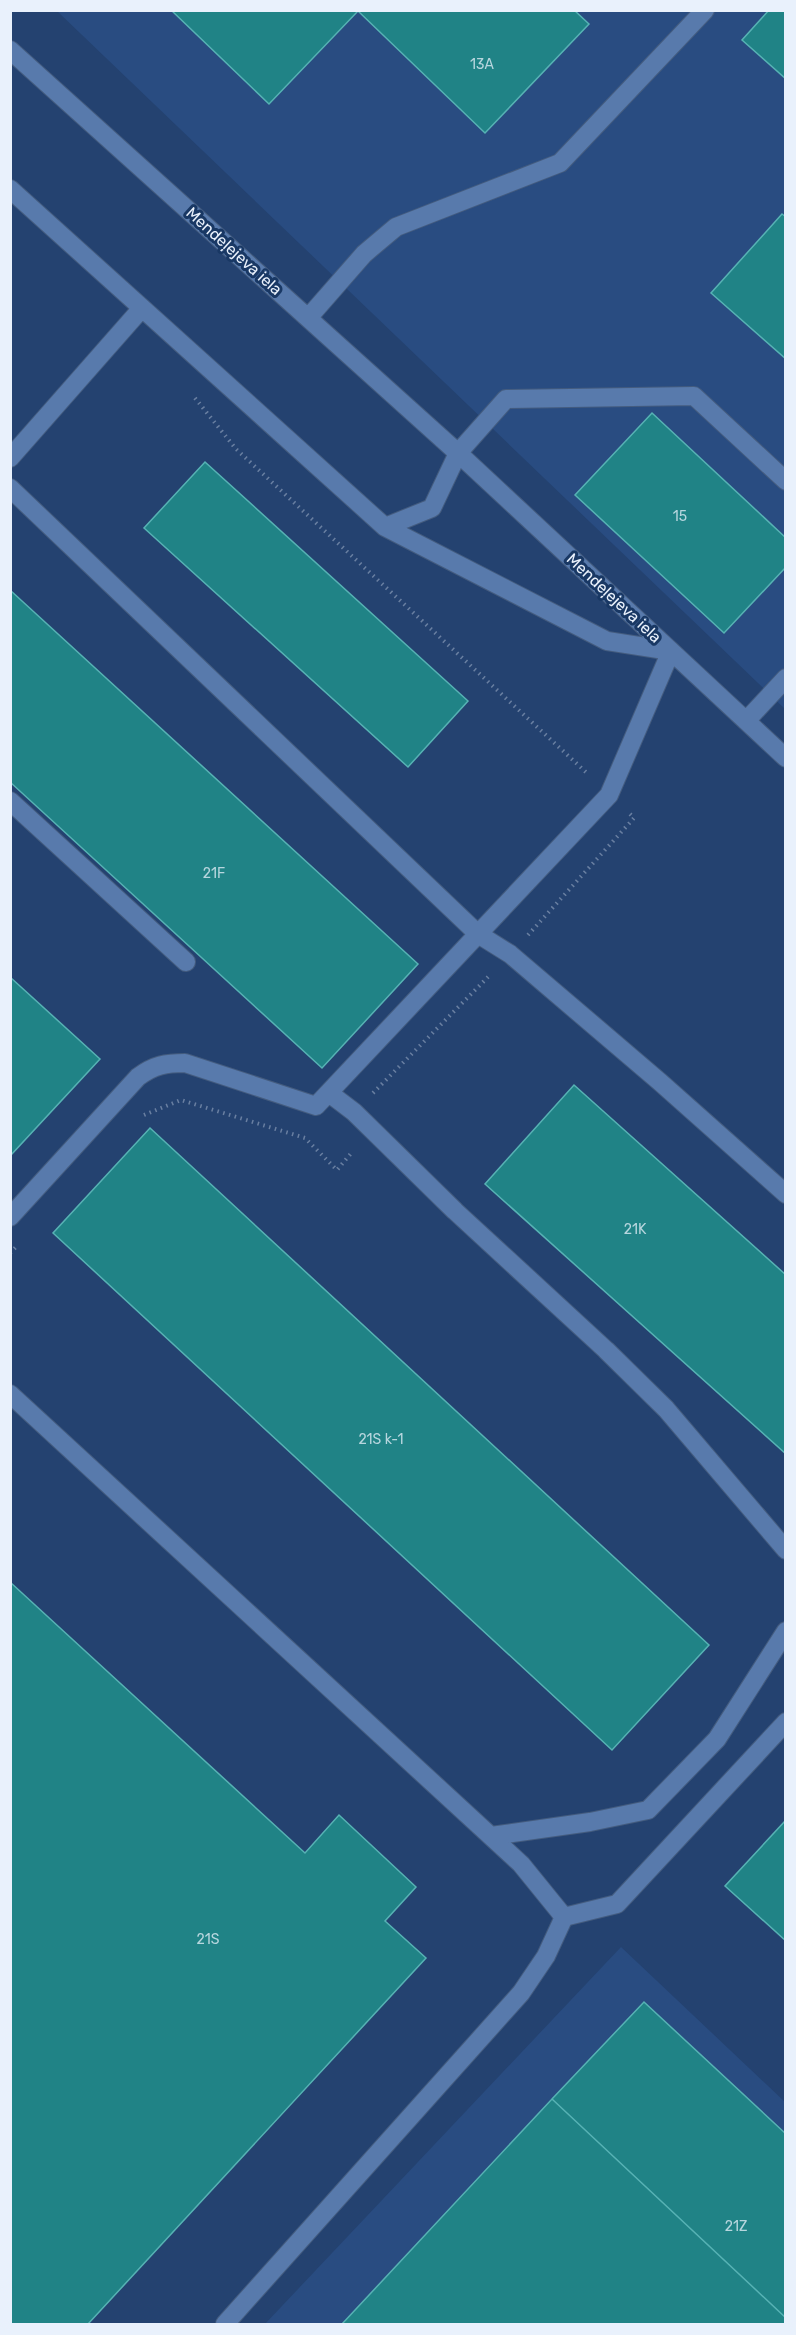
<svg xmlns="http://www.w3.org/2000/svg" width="796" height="2335" viewBox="0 0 796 2335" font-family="Rubik,sans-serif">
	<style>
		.built { fill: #294c81 }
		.building { fill: #208386; stroke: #57b2b4; stroke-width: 1.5 }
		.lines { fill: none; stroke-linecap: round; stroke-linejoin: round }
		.minor-casing { stroke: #445c7f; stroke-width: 20 }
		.path { stroke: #697fa1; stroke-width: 4; stroke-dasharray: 1.5 4.5; stroke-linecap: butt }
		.minor { stroke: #587aac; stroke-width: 18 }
		.labels { text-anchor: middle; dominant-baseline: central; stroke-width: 6; stroke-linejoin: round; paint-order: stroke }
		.number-label { font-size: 14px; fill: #b7d6de }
		.street-label { font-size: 16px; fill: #e9f1fc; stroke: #193864 }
	</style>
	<rect width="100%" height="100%" fill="#244270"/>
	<path class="built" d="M57,11H785V709Z
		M621,1947L785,2102V2324H265Z"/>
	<path class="building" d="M171,10H574L589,24L485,133L358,11L269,104Z
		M769,10H786V79L742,40Z
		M782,214L786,217V359L711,293Z
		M652,413L786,538V567L724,633L575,495Z
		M205,462L468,701L408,767L144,528Z
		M10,590L418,964L322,1068L10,782Z
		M10,977L100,1059L10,1156Z
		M574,1085L786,1275V1454L485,1184Z
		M150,1128L709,1645L612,1750L53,1233Z
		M10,1582L305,1853L339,1815L416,1887L385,1921L426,1958L88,2324H10Z
		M786,1820V1941L725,1886Z
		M644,2002L786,2134V2318L552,2099Z
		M552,2099L786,2318V2324H342Z"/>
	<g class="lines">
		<g class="minor-casing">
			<path id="minor" d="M10,50L458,453L786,758
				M10,189L385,527L607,641L671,651
				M308,318L364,254L396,227L560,163L705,10
				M10,458L142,308
				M10,488L478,934L510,954L660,1082L786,1194
				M385,527L432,508L458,453L506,399L694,396L786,481
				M746,721L786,678
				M10,801L186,962
				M329,1093L354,1112L455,1211L606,1350L666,1409L786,1550
				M10,1217L138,1077C154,1065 166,1063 185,1063L316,1106L609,795L671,651
				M10,1394L521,1864L564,1917
				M491,1836L590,1822L648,1810L717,1739L786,1631
				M564,1917L617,1904L786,1722
				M225,2324L521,1993L546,1956L564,1917"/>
		</g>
		<path class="path" d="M195,398L236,449L588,774
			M528,935L634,818L630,814
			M373,1093L490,975
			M144,1115L181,1100L305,1138L337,1170L353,1151
			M10,1253L18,1245"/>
		<use href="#minor" class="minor"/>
	</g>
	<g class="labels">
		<g class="number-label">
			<text x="482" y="64">13A</text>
			<text x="680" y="516">15</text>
			<text x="214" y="873">21F</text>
			<text x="635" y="1229">21K</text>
			<text x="381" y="1439">21S k-1</text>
			<text x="208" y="1939">21S</text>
			<text x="736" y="2226">21Z</text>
		</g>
		<g class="street-label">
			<text transform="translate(234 251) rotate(42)">Mendeļejeva iela</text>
			<text transform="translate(614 598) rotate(43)">Mendeļejeva iela</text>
		</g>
	</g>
	<rect width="796" height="2335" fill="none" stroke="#e9f1fc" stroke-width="24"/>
</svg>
